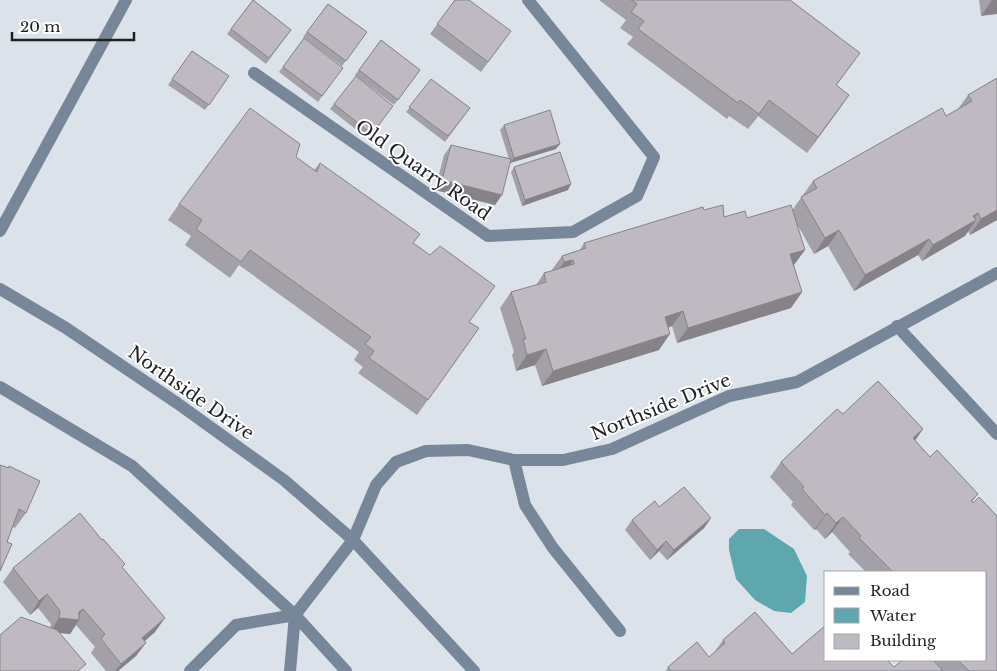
<svg xmlns="http://www.w3.org/2000/svg" width="997" height="671" viewBox="0 0 997 671" font-family="'Libre Baskerville',serif">
	<style>
		.water { fill: #5fa7af }
		.lines { fill: none; stroke-linecap: round; stroke-linejoin: round }
		.minor { stroke: #778799; stroke-width: 12 }
		.wall { fill: #a4a0a7 }
		.shaded-wall { fill: #868288 }
		.building { fill: #bfbac2; stroke: #868288 }
		.labels { text-anchor: middle; dominant-baseline: central; stroke-width: 4; stroke-linejoin: round; paint-order: stroke }
		.street-label { font-size: 18px; fill: #1e2023; stroke: #fff }
	</style>
	<rect width="100%" height="100%" fill="#dce2ea"/>
	<path class="water" d="M739,529H764L794,549L807,576L805,602L791,613L774,611L755,600L736,579L729,550V539Z"/>
	<g class="lines">
		<path class="minor" d="M254,73L488,236L573,232L637,196L654,157L528,0
			M0,231L126,0
			M0,289L66,328L177,403L284,480L353,540L474,671
			M897,326L997,434
			M0,387L132,466L295,615L346,671
			M514,460L525,505L553,548L620,631
			M190,671L236,625L295,615
			M290,671L295,615L353,540L376,485L396,462L426,451L468,450L514,460H563L612,449L729,396L797,382L997,273"/>
	</g>
	<path class="wall" d="M253,0L291,30L266,64L227,34Z
		M455,0L511,31L481,72L430,34Z
		M599,0H790L860,53L836,86L849,95L807,153L758,116L748,129L729,116L727,119L627,44L633,37L620,28L626,20Z
		M979,0H997L981,16Z
		M328,4L367,32L342,66L303,37Z
		M304,38L343,68L318,102L279,72Z
		M381,40L420,70L394,105L355,75Z
		M192,51L229,76L205,110L168,85Z
		M997,78V220L970,235L968,231L965,236L922,261L918,255L854,291L828,246L814,254L798,226L794,266L802,292L791,308L677,343L672,326L668,328L659,350L542,386L535,365L516,371L512,355L514,352L500,308L511,292L536,285L544,273L551,271L562,256L580,250L584,243L704,210L724,217L747,218L793,209L813,181L946,116L958,109L968,95Z
		M431,79L470,108L445,142L406,112Z
		M334,104L393,106L368,139L330,109Z
		M504,125L556,149L510,163L495,205L435,190L444,155L451,145L509,159L500,130Z
		M320,163L413,243L469,322L468,344L417,415L358,373L363,367L354,360L359,352L239,265L230,278L185,245L191,236L168,220L179,204L314,170Z
		M514,167L568,190L522,206L511,172Z
		M878,381L923,429L915,440L930,457L937,450L978,494L972,502L973,503L979,497L997,516V671H666L668,667L697,642L709,657L713,654L723,640L755,612L792,654L826,625V660H887L894,667L902,660H986V572H866L848,554L850,552L832,532L825,539L816,529L814,530L791,505L793,502L770,477L781,462L837,409L843,414Z
		M9,466L26,513L15,528L12,527L7,542L8,468Z
		M659,507L711,518L704,528L667,560L659,551L650,560L625,530L632,520Z
		M13,568H122L155,632L145,641L136,656L118,671H106L91,653L95,647L76,625L70,634L59,633L50,627L51,624L38,608L30,615L3,582Z"/>
	<path class="shaded-wall" d="M992,0H997V14L981,16Z
		M849,95L838,111L807,153L818,137Z
		M769,100L758,116L748,129L759,114Z
		M560,144L556,149L510,163L514,158Z
		M442,180L502,195L495,205L435,190Z
		M571,184L568,190L522,206L525,200Z
		M997,210V220L970,235L981,219Z
		M978,213L971,223L976,220L965,236L922,261L933,245Z
		M839,230L828,246L814,254L825,238Z
		M929,239L918,255L854,291L865,275Z
		M805,250L794,265L779,270L790,254Z
		M573,260L562,276L553,278L564,262Z
		M802,292L791,308L677,343L688,328Z
		M683,311L672,326L654,333L665,317Z
		M670,334L659,350L542,386L553,371Z
		M546,349L535,365L516,371L527,355Z
		M923,429L912,445L913,438Z
		M827,513L816,529L814,530L825,515Z
		M843,517L832,532L825,539L836,523Z
		M711,518L704,528L667,560L674,550Z
		M666,541L659,551L650,560L657,550Z
		M47,594L38,608L30,615L39,601Z
		M83,609L76,620H79L70,634L50,632L59,618L79,612Z
		M165,618L155,632L132,652L142,638Z
		M146,643L136,656L118,671H115L121,664Z"/>
	<path class="building" d="M253,0L291,30L269,58L231,29Z
		M455,0H469L511,31L488,62L437,24Z
		M631,0H790L860,53L836,85L849,95L818,137L769,100L759,114L740,100L738,103L638,29L644,21L631,12L637,4Z
		M328,4L367,32L346,61L307,32Z
		M304,38L343,68L322,96L283,67Z
		M381,40L420,70L398,100L359,70Z
		M192,51L229,76L209,105L172,79Z
		M356,76L393,106L372,134L334,104Z
		M997,78V210L981,219L978,213L973,216L976,220L933,245L929,239L865,275L839,230L825,238L801,197L817,188L813,181L942,108L946,116L972,101L968,95Z
		M431,79L470,108L448,136L409,107Z
		M250,108L300,144L296,157L317,172L320,163L420,234L413,243L430,255L440,246L495,286L469,322L479,328L428,400L369,358L374,351L365,344L371,337L250,250L241,262L196,229L202,220L179,204Z
		M550,110L560,144L514,158L504,125Z
		M451,145L511,159L502,195L442,180Z
		M560,152L571,184L525,200L514,167Z
		M723,205L724,217L745,211L747,218L791,205L805,250L790,254L802,292L688,328L683,311L665,317L670,334L553,371L546,349L527,355L523,339H526L511,292L546,282L544,273L574,264L573,260L564,262L562,256L586,248L584,243L703,207L704,210Z
		M878,381L923,429L913,438L930,457L937,450L978,494L971,501L973,503L979,497L997,516V671H969L958,660H986V572H893L859,538L861,536L843,517L836,523L827,513L825,515L802,489L804,487L781,462L837,409L843,414Z
		M0,465L9,468V466L40,481L26,513L19,509L7,542L12,544L0,571Z
		M684,487L711,518L674,550L666,541L657,550L632,520L655,501L659,507Z
		M80,513L102,540L103,539L125,564L122,567L165,618L142,638L146,643L121,664L101,639L105,634L83,609L79,612V620L59,618L60,611L47,594L39,601L13,568Z
		M755,612L792,654L826,625V660H887L894,667L902,660H933L943,671H671L668,667L697,642L709,657L725,643L723,640Z
		M21,617L57,630L86,664L78,671H0V635Z"/>
	<g class="labels">
		<g class="street-label">
			<text transform="translate(423 170) rotate(35)">Old Quarry Road</text>
			<text transform="translate(191 393) rotate(35)">Northside Drive</text>
			<text transform="translate(661 407) rotate(-22)">Northside Drive</text>
		</g>
	</g>
	<rect x="824" y="571" width="162" height="90" fill="#ffffff" stroke="#a5a6a7"/>
	<rect x="834" y="587" width="25" height="8" fill="#778799" stroke="#a5a6a7"/>
	<text x="870" y="596" font-size="15" fill="#1e2023">Road</text>
	<rect x="834" y="608" width="25" height="15" fill="#5fa7af" stroke="#a5a6a7"/>
	<text x="870" y="621" font-size="15" fill="#1e2023">Water</text>
	<rect x="834" y="634" width="25" height="15" fill="#bfbac2" stroke="#a5a6a7"/>
	<text x="870" y="646" font-size="15" fill="#1e2023">Building</text>
	<path d="M12 32v8h122v-8" fill="none" stroke="#1e2023" stroke-width="2.5"/>
	<text x="20" y="32" font-size="15" fill="#1e2023" stroke="#ffffff" stroke-width="4" paint-order="stroke">20 m</text>
</svg>
